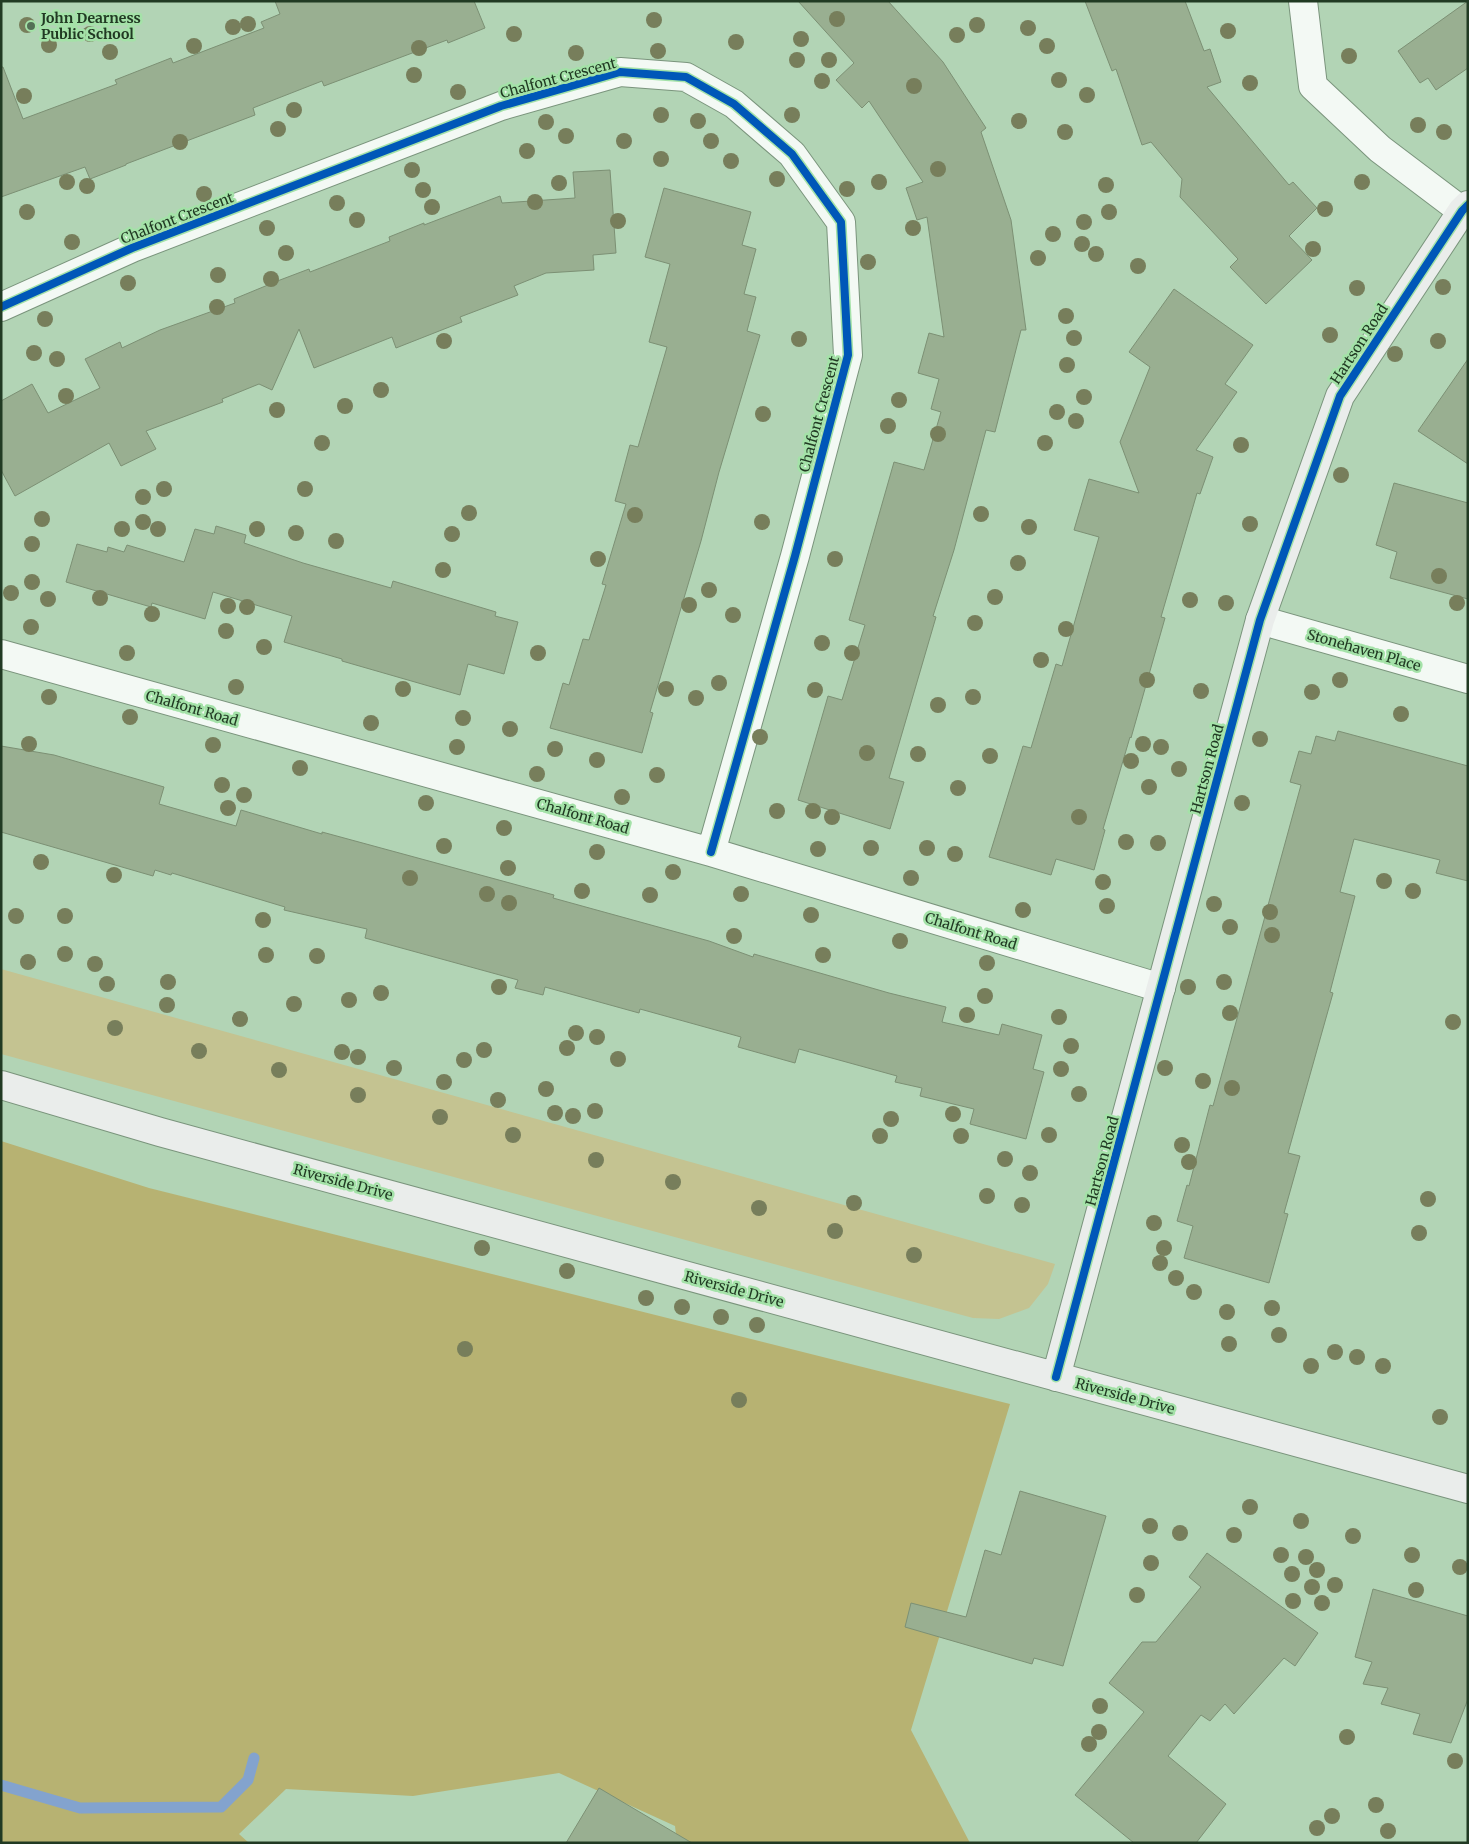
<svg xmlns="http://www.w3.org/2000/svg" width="1469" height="1844" viewBox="0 0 1469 1844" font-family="Merriweather,serif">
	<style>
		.green { fill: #c4c391 }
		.forest { fill: #b7b272 }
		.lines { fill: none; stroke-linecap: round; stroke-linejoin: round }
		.stream { stroke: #83a3ce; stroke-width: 11 }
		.building { fill: #99af91; stroke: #7c9074 }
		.street-casing { stroke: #7a947c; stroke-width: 30 }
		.secondary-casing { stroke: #7a947c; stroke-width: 30 }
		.street { stroke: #f3f9f4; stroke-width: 28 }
		.secondary { stroke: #eaedeb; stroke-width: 28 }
		.cycleway-casing { stroke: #a4e2a8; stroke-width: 11 }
		.cycleway { stroke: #0057b8; stroke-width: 8 }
		.tree { fill: #777e5b }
		.poi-dot { fill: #547056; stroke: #a4e2a8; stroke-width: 2 }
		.labels { text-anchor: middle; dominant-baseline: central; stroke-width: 5; stroke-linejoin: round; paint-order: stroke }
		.poi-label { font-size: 14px; font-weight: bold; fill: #213a23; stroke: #a4e2a8; text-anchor: start }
		.street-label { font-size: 14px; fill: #213a23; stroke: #a4e2a8 }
	</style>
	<rect width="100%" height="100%" fill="#b2d4b5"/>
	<path class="green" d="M1,969L1055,1264L1048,1284L1029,1308L999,1319L973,1318L1,1054Z"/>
	<path class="forest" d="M1,1141L149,1188L1010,1404L911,1730L970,1843H677L675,1826L559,1773L413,1796L286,1789L239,1834L249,1843H1Z"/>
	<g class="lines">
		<path class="stream" d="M1,1785L80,1808L221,1807L248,1780L254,1758"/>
	</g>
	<path class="building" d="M275,1H474L485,28L448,43L447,40L324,86L322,81L253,108L255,115L126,164V165L90,179L85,167L1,197V67H3L23,119L117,84L115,80L171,58L173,63L264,28L261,22L280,14Z
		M798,1H888L943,62L986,128L981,132L1011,220L1026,330H1021L995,432L986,430L954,550L933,616L936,617L889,778L904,782L890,829L798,800L828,696L842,700L865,625L849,620L894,462L924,470L941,412L931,409L939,379L918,373L929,333L944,337L927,217L917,220L906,188L923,182L869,101L862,108L836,80L854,63Z
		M1085,1H1185L1204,51L1210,49L1221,82L1207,87L1289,185L1293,182L1317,208L1289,236L1312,260L1266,304L1230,267L1238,259L1180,197L1182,179L1151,142L1142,145L1116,69L1112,71Z
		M1468,1V68L1436,90L1428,78L1420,83L1398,51Z
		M610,170L616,253L593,255L594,270L546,273L514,286L518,295L460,317L462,322L396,348L392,337L314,368L299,329L272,390L259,384L222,399L223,402L146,431L156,449L121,466L109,443L15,496L1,470V401L32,384L48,413L100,388L85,359L120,342L122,348L160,330L235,303L234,299L280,280L309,269L310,272L390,241L389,237L424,223V225L500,196L502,203L575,198L573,172Z
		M664,188L751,212L742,245L756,249L744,294L756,297L747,331L760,335L719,472L701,541L650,712L653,713L642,753L550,728L563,683L569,685L583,639L589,640L606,585L602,584L626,504L615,501L630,445L638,447L667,347L649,342L670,264L645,257Z
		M1174,289L1253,345L1225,384L1237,392L1196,450L1213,457L1200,494L1197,493L1161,617L1165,618L1131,738L1130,737L1103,829L1105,830L1094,870L1056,859L1051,875L989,857L1023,746L1031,748L1056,664L1062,666L1099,537L1074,530L1089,479L1139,493L1120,442L1150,367L1129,352Z
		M1468,359V464L1418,431Z
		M1394,483L1468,503V599L1390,578L1397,552L1376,545Z
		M216,526L246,535L244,543L303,563L391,588L393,581L496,612L495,616L518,622L504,674L468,664L460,695L342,661V659L284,642L292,616L213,592L205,619L152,603L151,607L66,582L77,544L107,552L108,547L124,552L127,545L184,562L195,529L214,534Z
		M1338,731L1468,766V881L1436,873L1440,860L1354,839L1340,892L1355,896L1330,992L1333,993L1288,1153L1300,1156L1284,1213L1288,1214L1269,1283L1184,1258L1193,1226L1177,1221L1187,1185L1189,1186L1210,1105L1213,1106L1301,785L1290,782L1299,751L1311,754L1316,736L1335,741Z
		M1,746L54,755L164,787L159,804L236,826L241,810L322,834V832L554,895L553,898L709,941L753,957L754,954L889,993L946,1007L942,1022L999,1035L1002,1024L1042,1035L1033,1069L1044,1072L1026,1139L970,1124L974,1109L920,1096L922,1088L895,1082L897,1076L799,1049L795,1063L738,1047L741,1037L640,1009L639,1013L545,987L543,995L515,988L518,980L365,938L367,929L284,910L285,907L172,873L171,875L155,870L153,876L1,832Z
		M1020,1491L1106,1516L1063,1666L1034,1658L1032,1664L905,1627L911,1603L966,1617L985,1550L1001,1555Z
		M1207,1553L1318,1633L1295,1666L1284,1658L1234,1714L1225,1704L1210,1721L1201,1715L1168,1756L1226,1804L1196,1843H1134L1075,1795L1144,1712L1109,1683L1142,1642H1156L1201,1587L1189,1577Z
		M1373,1589L1468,1616V1699L1451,1743L1413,1734L1420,1714L1381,1704L1388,1688L1363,1684L1372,1662L1355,1657Z
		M599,1788L692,1843H566Z"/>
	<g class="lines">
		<g class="street-casing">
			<path id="street" d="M1303,1L1313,86L1380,149L1462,211
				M1,307L132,248L501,106L620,72L686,77L734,104L792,154L841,222L848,355L795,556L711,852
				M1260,620L1468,679
				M1,654L711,852L1161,988"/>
		</g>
		<g class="secondary-casing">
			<path id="secondary" d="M1,1085L160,1132L1468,1489
				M1056,1377L1260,620L1340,396L1462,211L1468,205"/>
		</g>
		<use href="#street" class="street"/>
		<use href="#secondary" class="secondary"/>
		<g class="cycleway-casing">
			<path id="cycleway" d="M1,307L132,248L501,106L620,72L686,77L734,104L792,154L841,222L848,355L795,556L711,852
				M1056,1377L1260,620L1340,396L1462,211L1468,205"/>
		</g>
		<use href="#cycleway" class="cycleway"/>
	</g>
	<g class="tree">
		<circle cx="837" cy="19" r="8"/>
		<circle cx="654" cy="20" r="8"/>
		<circle cx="248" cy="24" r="8"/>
		<circle cx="27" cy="25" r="8"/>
		<circle cx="977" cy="25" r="8"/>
		<circle cx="233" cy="27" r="8"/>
		<circle cx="1028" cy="28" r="8"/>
		<circle cx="1228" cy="31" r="8"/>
		<circle cx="90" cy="34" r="8"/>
		<circle cx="514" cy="34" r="8"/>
		<circle cx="957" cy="35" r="8"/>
		<circle cx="801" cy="39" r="8"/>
		<circle cx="736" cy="42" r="8"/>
		<circle cx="49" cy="45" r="8"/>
		<circle cx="194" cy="46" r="8"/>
		<circle cx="1047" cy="46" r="8"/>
		<circle cx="419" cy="48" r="8"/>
		<circle cx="658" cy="51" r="8"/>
		<circle cx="110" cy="52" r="8"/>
		<circle cx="576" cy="53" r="8"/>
		<circle cx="1349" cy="56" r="8"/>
		<circle cx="797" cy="60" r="8"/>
		<circle cx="829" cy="60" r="8"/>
		<circle cx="414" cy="75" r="8"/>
		<circle cx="1059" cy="80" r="8"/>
		<circle cx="822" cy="81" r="8"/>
		<circle cx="1250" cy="83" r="8"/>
		<circle cx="914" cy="86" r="8"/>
		<circle cx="458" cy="92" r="8"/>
		<circle cx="1087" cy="95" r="8"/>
		<circle cx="24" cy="96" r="8"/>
		<circle cx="294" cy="110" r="8"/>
		<circle cx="661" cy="115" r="8"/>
		<circle cx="792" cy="115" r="8"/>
		<circle cx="698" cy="121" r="8"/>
		<circle cx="1019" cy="121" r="8"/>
		<circle cx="546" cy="122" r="8"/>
		<circle cx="1418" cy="125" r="8"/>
		<circle cx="278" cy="129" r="8"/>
		<circle cx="1065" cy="132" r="8"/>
		<circle cx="1444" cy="132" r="8"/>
		<circle cx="566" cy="136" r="8"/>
		<circle cx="624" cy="141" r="8"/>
		<circle cx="711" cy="141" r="8"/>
		<circle cx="180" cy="142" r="8"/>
		<circle cx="527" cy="151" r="8"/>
		<circle cx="661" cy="159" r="8"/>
		<circle cx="731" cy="161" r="8"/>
		<circle cx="938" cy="169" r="8"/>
		<circle cx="412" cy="170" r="8"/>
		<circle cx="777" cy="179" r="8"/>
		<circle cx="67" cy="182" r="8"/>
		<circle cx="879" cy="182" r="8"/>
		<circle cx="1362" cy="182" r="8"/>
		<circle cx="559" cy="183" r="8"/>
		<circle cx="1106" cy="185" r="8"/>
		<circle cx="87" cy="186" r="8"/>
		<circle cx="847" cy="189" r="8"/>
		<circle cx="423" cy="190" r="8"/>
		<circle cx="204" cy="194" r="8"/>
		<circle cx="535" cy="202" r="8"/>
		<circle cx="337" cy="203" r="8"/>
		<circle cx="432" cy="207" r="8"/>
		<circle cx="1325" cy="209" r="8"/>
		<circle cx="27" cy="212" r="8"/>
		<circle cx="1109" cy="212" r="8"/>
		<circle cx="357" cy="220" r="8"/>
		<circle cx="618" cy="221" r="8"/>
		<circle cx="1084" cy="222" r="8"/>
		<circle cx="267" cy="228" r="8"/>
		<circle cx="913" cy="228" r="8"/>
		<circle cx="1053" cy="234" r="8"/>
		<circle cx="72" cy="242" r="8"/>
		<circle cx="1082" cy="244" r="8"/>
		<circle cx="1313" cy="249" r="8"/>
		<circle cx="286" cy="253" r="8"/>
		<circle cx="1096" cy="254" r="8"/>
		<circle cx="1038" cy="258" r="8"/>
		<circle cx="868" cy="262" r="8"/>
		<circle cx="1138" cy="266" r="8"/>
		<circle cx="218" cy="275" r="8"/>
		<circle cx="271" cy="279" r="8"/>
		<circle cx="128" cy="283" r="8"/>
		<circle cx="1443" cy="287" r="8"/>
		<circle cx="1357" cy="288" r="8"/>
		<circle cx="217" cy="307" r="8"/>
		<circle cx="1066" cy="316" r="8"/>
		<circle cx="45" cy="319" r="8"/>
		<circle cx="1330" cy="335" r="8"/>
		<circle cx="1074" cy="338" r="8"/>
		<circle cx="799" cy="339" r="8"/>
		<circle cx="444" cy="341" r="8"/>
		<circle cx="1438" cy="341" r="8"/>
		<circle cx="34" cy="353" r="8"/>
		<circle cx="1395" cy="354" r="8"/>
		<circle cx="57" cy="359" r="8"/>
		<circle cx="1067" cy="365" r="8"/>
		<circle cx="381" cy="390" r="8"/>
		<circle cx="66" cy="396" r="8"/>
		<circle cx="1084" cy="397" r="8"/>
		<circle cx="899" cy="400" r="8"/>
		<circle cx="345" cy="406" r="8"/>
		<circle cx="277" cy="410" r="8"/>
		<circle cx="1057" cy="412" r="8"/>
		<circle cx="763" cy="414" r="8"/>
		<circle cx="1076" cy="421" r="8"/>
		<circle cx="888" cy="426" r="8"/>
		<circle cx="938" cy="434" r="8"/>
		<circle cx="322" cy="443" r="8"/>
		<circle cx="1045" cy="443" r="8"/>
		<circle cx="1241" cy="445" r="8"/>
		<circle cx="1341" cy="475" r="8"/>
		<circle cx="164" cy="489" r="8"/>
		<circle cx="305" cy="489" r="8"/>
		<circle cx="143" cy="497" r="8"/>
		<circle cx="469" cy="513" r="8"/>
		<circle cx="981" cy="514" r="8"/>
		<circle cx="635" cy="515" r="8"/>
		<circle cx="42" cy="519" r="8"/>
		<circle cx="143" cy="522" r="8"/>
		<circle cx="762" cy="522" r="8"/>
		<circle cx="1250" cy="524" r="8"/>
		<circle cx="1029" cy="527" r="8"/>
		<circle cx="122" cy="529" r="8"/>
		<circle cx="158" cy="529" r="8"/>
		<circle cx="257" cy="529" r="8"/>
		<circle cx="296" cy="533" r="8"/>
		<circle cx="452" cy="534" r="8"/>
		<circle cx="336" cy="541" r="8"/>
		<circle cx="32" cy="544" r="8"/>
		<circle cx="598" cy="559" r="8"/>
		<circle cx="835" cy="559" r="8"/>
		<circle cx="1018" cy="563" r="8"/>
		<circle cx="443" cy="570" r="8"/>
		<circle cx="1439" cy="576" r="8"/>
		<circle cx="32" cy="582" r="8"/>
		<circle cx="709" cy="590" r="8"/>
		<circle cx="11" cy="593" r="8"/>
		<circle cx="995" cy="597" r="8"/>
		<circle cx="100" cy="598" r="8"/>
		<circle cx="48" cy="599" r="8"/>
		<circle cx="1190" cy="600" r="8"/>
		<circle cx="1226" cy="603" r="8"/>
		<circle cx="1457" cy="603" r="8"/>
		<circle cx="689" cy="605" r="8"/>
		<circle cx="228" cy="606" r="8"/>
		<circle cx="247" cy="607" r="8"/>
		<circle cx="152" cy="614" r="8"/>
		<circle cx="733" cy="615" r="8"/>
		<circle cx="975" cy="623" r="8"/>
		<circle cx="31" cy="627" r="8"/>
		<circle cx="1066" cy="629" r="8"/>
		<circle cx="226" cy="631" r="8"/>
		<circle cx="822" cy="643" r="8"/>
		<circle cx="264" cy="647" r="8"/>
		<circle cx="127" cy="653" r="8"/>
		<circle cx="538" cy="653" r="8"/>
		<circle cx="852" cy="653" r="8"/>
		<circle cx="1041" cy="660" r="8"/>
		<circle cx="1147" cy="680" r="8"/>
		<circle cx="1340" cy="680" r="8"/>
		<circle cx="719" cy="683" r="8"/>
		<circle cx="236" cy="687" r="8"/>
		<circle cx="403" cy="689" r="8"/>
		<circle cx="666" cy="689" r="8"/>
		<circle cx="815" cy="690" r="8"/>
		<circle cx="1201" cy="691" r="8"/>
		<circle cx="1312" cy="692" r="8"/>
		<circle cx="49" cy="697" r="8"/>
		<circle cx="973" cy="697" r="8"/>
		<circle cx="696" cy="698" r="8"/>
		<circle cx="938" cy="705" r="8"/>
		<circle cx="1401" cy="714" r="8"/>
		<circle cx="130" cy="717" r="8"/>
		<circle cx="463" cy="718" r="8"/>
		<circle cx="371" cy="723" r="8"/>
		<circle cx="510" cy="729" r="8"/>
		<circle cx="760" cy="737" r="8"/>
		<circle cx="1260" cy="739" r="8"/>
		<circle cx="29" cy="744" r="8"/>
		<circle cx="1143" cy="744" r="8"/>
		<circle cx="213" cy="745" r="8"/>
		<circle cx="457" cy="747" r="8"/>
		<circle cx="1161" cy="747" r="8"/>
		<circle cx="555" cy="749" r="8"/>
		<circle cx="867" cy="753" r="8"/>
		<circle cx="918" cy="754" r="8"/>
		<circle cx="990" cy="756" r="8"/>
		<circle cx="597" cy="760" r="8"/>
		<circle cx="1131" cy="761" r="8"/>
		<circle cx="300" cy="768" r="8"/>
		<circle cx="1179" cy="769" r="8"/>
		<circle cx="537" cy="774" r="8"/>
		<circle cx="657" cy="775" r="8"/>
		<circle cx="222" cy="785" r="8"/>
		<circle cx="1149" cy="787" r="8"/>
		<circle cx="958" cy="788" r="8"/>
		<circle cx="244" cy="795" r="8"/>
		<circle cx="622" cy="797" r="8"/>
		<circle cx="426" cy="803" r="8"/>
		<circle cx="1242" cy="803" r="8"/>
		<circle cx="228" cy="808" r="8"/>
		<circle cx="777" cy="811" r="8"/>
		<circle cx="813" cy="811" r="8"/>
		<circle cx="832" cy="817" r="8"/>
		<circle cx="1079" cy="817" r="8"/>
		<circle cx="504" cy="828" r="8"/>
		<circle cx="1126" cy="842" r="8"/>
		<circle cx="1158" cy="843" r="8"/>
		<circle cx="444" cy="846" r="8"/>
		<circle cx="871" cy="848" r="8"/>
		<circle cx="927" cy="848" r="8"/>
		<circle cx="818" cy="849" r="8"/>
		<circle cx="597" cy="852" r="8"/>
		<circle cx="955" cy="854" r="8"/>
		<circle cx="41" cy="862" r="8"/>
		<circle cx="508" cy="868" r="8"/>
		<circle cx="673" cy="872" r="8"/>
		<circle cx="114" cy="875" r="8"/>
		<circle cx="410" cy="878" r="8"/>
		<circle cx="911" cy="878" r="8"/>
		<circle cx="1384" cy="881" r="8"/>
		<circle cx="1103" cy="882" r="8"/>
		<circle cx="582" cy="891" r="8"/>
		<circle cx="1413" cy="891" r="8"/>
		<circle cx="487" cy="894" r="8"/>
		<circle cx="741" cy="894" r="8"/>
		<circle cx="650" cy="895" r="8"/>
		<circle cx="509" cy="903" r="8"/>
		<circle cx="1214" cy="904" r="8"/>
		<circle cx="1107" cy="906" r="8"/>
		<circle cx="1023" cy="910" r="8"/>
		<circle cx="1270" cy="912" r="8"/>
		<circle cx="811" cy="915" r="8"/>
		<circle cx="16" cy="916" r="8"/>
		<circle cx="65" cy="916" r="8"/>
		<circle cx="263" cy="920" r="8"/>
		<circle cx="1230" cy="927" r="8"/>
		<circle cx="1272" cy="935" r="8"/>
		<circle cx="734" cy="936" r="8"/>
		<circle cx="900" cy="941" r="8"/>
		<circle cx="65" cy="954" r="8"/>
		<circle cx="266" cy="955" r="8"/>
		<circle cx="823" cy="955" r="8"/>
		<circle cx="317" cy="956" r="8"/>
		<circle cx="28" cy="962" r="8"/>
		<circle cx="987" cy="963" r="8"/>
		<circle cx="95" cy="964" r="8"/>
		<circle cx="168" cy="982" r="8"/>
		<circle cx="1224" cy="982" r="8"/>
		<circle cx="107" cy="984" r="8"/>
		<circle cx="499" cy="987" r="8"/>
		<circle cx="1188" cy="987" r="8"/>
		<circle cx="381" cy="993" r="8"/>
		<circle cx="985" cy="996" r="8"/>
		<circle cx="349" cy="1000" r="8"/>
		<circle cx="294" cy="1004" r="8"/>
		<circle cx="167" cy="1005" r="8"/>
		<circle cx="1230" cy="1013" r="8"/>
		<circle cx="967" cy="1015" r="8"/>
		<circle cx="1059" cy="1017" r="8"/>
		<circle cx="240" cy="1019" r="8"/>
		<circle cx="1453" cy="1022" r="8"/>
		<circle cx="115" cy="1028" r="8"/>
		<circle cx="576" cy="1033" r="8"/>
		<circle cx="597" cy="1037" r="8"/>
		<circle cx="1071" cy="1046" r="8"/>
		<circle cx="567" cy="1048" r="8"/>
		<circle cx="484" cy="1050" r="8"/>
		<circle cx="199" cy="1051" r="8"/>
		<circle cx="342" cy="1052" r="8"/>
		<circle cx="358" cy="1057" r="8"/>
		<circle cx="618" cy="1059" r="8"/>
		<circle cx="464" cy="1060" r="8"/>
		<circle cx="394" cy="1068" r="8"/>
		<circle cx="1165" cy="1068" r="8"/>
		<circle cx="1061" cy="1069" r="8"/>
		<circle cx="279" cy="1070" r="8"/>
		<circle cx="1203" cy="1081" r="8"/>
		<circle cx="444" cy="1082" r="8"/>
		<circle cx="1232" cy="1088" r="8"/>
		<circle cx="546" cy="1089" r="8"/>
		<circle cx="1079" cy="1094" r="8"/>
		<circle cx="358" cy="1095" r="8"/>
		<circle cx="498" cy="1100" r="8"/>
		<circle cx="595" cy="1111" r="8"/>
		<circle cx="555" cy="1113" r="8"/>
		<circle cx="953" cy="1114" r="8"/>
		<circle cx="573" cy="1116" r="8"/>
		<circle cx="440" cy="1117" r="8"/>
		<circle cx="891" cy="1119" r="8"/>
		<circle cx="513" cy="1135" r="8"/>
		<circle cx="1049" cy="1135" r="8"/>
		<circle cx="880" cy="1136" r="8"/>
		<circle cx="961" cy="1136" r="8"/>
		<circle cx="1182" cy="1145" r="8"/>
		<circle cx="1005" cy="1159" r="8"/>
		<circle cx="596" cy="1160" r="8"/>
		<circle cx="1189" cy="1162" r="8"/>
		<circle cx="1030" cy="1173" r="8"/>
		<circle cx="673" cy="1182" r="8"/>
		<circle cx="987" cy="1196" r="8"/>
		<circle cx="1428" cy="1199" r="8"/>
		<circle cx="854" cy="1203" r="8"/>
		<circle cx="1022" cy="1205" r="8"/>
		<circle cx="759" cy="1208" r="8"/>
		<circle cx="1154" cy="1223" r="8"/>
		<circle cx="835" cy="1231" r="8"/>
		<circle cx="1419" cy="1233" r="8"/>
		<circle cx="482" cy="1248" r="8"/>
		<circle cx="1164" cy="1248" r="8"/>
		<circle cx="914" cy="1255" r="8"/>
		<circle cx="1160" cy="1263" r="8"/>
		<circle cx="567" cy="1271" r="8"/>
		<circle cx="1176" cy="1278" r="8"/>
		<circle cx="1194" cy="1292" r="8"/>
		<circle cx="646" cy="1298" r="8"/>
		<circle cx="682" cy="1307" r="8"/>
		<circle cx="1272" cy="1308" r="8"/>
		<circle cx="1227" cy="1312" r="8"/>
		<circle cx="721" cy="1317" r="8"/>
		<circle cx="757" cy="1325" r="8"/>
		<circle cx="1279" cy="1335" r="8"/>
		<circle cx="1229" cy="1344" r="8"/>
		<circle cx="465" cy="1349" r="8"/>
		<circle cx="1335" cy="1352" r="8"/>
		<circle cx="1357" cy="1357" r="8"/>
		<circle cx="1311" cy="1366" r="8"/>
		<circle cx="1383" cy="1366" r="8"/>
		<circle cx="739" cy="1400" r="8"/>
		<circle cx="1440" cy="1417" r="8"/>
		<circle cx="1250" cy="1507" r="8"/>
		<circle cx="1301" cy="1521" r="8"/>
		<circle cx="1150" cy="1526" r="8"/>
		<circle cx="1180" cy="1533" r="8"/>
		<circle cx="1234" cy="1535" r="8"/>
		<circle cx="1353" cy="1536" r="8"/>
		<circle cx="1281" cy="1555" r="8"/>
		<circle cx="1412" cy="1555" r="8"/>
		<circle cx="1306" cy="1557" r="8"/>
		<circle cx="1151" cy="1563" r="8"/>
		<circle cx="1460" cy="1567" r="8"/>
		<circle cx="1317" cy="1570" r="8"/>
		<circle cx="1292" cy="1574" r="8"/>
		<circle cx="1335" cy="1585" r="8"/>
		<circle cx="1312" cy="1587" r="8"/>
		<circle cx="1416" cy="1590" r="8"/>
		<circle cx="1137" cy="1595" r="8"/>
		<circle cx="1293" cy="1601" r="8"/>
		<circle cx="1322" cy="1603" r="8"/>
		<circle cx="1100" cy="1706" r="8"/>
		<circle cx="1099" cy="1732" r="8"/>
		<circle cx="1347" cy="1737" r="8"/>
		<circle cx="1089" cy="1744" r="8"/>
		<circle cx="1455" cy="1761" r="8"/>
		<circle cx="1376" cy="1805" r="8"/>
		<circle cx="1332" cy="1816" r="8"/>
		<circle cx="1317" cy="1828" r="8"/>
		<circle cx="1388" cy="1831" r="8"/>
	</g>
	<circle class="poi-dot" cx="31" cy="26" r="5"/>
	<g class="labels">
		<g class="poi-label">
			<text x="41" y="18">John Dearness<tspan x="41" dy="16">Public School</tspan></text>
		</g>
		<g class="street-label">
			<text transform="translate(558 78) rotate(-15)">Chalfont Crescent</text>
			<text transform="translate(177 218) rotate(-21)">Chalfont Crescent</text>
			<text transform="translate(1359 344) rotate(-57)">Hartson Road</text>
			<text transform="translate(819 414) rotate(-75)">Chalfont Crescent</text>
			<text transform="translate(1364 650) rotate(16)">Stonehaven Place</text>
			<text transform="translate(192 708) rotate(16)">Chalfont Road</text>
			<text transform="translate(1207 769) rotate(-75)">Hartson Road</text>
			<text transform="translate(583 816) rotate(16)">Chalfont Road</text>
			<text transform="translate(971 931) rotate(17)">Chalfont Road</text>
			<text transform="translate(1102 1161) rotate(-75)">Hartson Road</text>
			<text transform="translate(343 1182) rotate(15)">Riverside Drive</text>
			<text transform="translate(734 1289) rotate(15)">Riverside Drive</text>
			<text transform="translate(1125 1396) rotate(15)">Riverside Drive</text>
		</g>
	</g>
	<rect width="1469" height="1844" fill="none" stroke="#213a23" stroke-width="5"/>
</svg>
